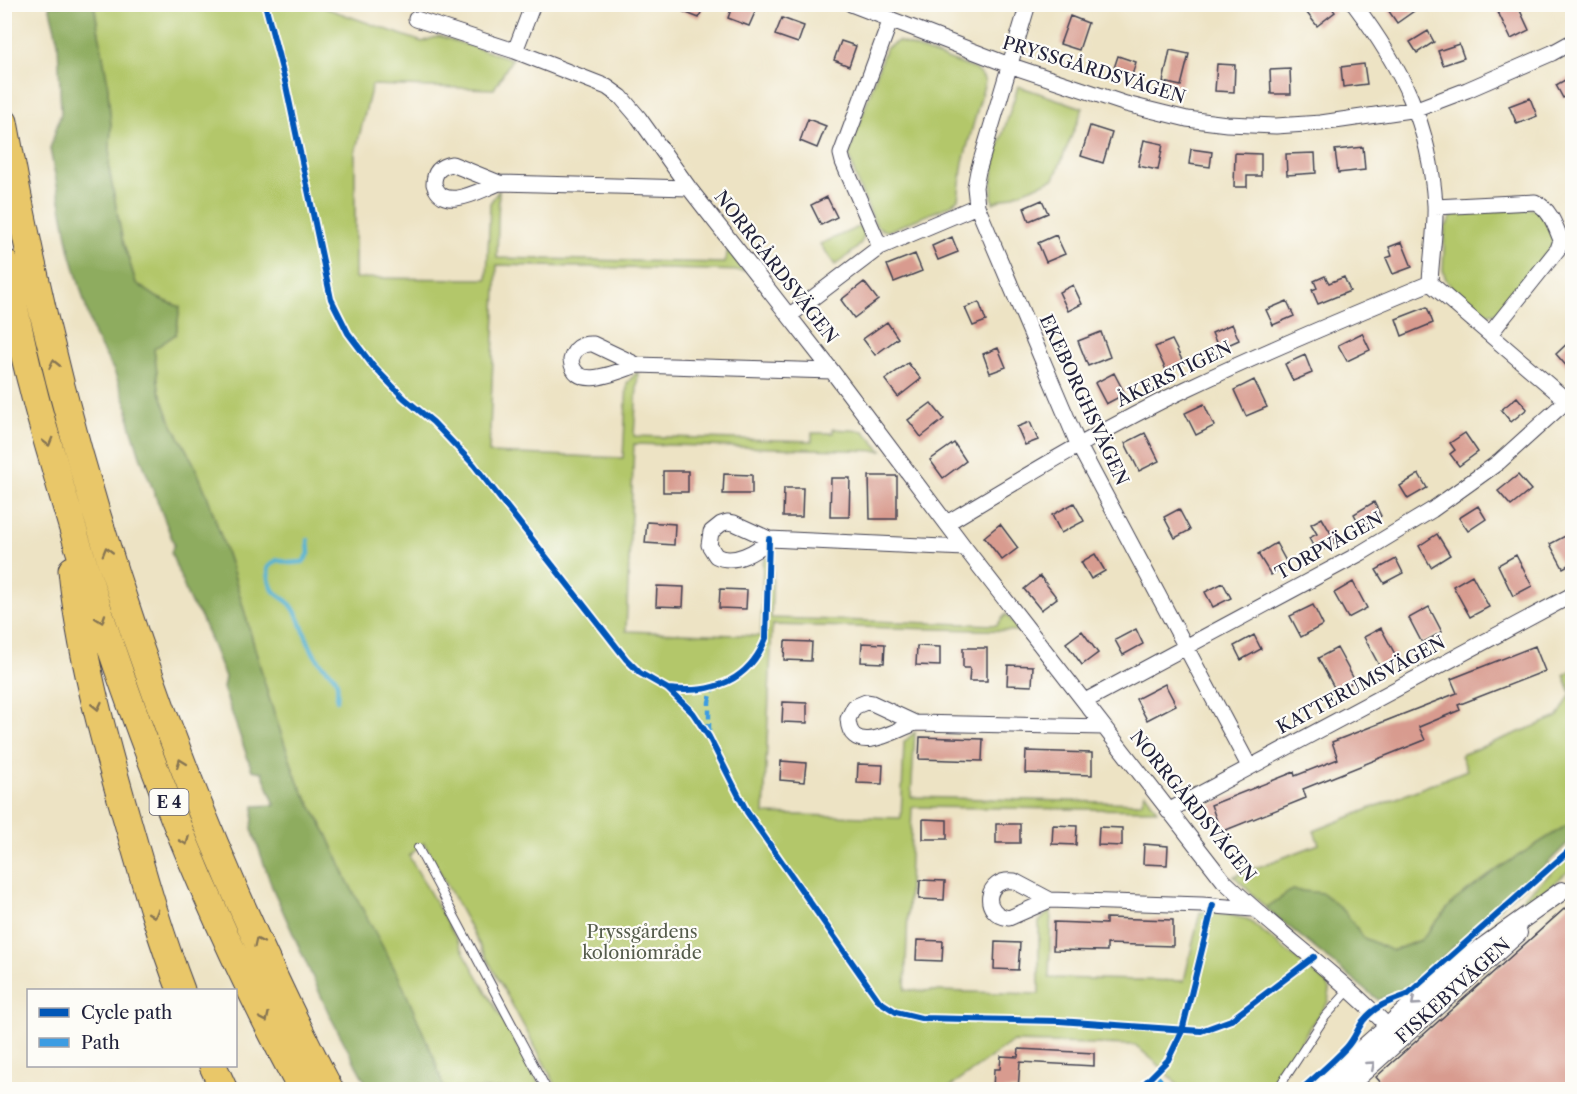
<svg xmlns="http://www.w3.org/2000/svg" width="1577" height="1094" viewBox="0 0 1577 1094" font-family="'Libre Caslon Text',serif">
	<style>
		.green { fill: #b3c76b; stroke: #6a7453; stroke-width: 1.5 }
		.forest { fill: #8eac5f; stroke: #58674d; stroke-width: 1.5 }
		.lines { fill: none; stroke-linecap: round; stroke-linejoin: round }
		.stream { stroke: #54b2d3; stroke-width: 4.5 }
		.building { fill: #d89b8f }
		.service-casing { stroke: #403f50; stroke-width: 10 }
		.minor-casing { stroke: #403f50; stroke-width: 17 }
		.tertiary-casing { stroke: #403f50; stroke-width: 20 }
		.motorway-casing { stroke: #403f50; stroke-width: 29 }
		.service { stroke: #fff; stroke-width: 8 }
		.minor { stroke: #fff; stroke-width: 15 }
		.tertiary { stroke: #fff; stroke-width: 18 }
		.motorway { stroke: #e9c769; stroke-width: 27 }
		.quiet { stroke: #3c9ce2; stroke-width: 4.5; stroke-dasharray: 9 4.5; stroke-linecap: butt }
		.cycleway-casing { stroke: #fdfcf7; stroke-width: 10 }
		.cycleway { stroke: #0057b8; stroke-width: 6 }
		.oneway { stroke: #867452 }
		.oneway2 { stroke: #9c9ca7 }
		.labels { text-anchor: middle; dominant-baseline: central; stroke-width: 4.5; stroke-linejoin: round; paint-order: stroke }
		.shield { fill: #fdfcf7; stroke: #646373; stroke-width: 1.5 }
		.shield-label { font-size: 16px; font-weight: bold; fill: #22223b }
		.street-label { font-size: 18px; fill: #22223b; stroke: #fdfcf7 }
		.park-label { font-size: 18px; fill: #555c4c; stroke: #fdfcf7 }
	</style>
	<rect width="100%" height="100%" fill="#fdfcf7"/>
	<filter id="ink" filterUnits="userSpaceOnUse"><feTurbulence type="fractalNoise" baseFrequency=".0167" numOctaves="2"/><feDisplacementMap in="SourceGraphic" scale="12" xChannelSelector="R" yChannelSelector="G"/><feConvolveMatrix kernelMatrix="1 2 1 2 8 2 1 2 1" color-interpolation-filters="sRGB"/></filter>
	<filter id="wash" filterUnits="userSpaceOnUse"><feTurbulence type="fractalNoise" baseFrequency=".008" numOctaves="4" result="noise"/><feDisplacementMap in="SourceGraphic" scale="24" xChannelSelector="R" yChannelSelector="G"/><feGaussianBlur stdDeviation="1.35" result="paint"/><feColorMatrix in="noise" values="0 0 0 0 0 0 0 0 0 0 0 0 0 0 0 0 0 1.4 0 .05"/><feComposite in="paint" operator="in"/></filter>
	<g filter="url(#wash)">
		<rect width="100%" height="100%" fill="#ede3c4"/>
		<path class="green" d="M94,5H317L422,42L439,36L512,59L494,89L372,85L355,153V278L487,279L490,203L499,190L497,258L725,263L728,249L745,271L497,265L489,453L623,458L627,383L638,371L634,436L812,441V433H833V429L864,431L882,451L634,444L626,631L761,636L763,562L774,548L771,618L997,625L1006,614L1020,631L772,625L764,814L901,818L904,742L915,732L911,797L1141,803L1145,793L1157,810L912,807L905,990L1039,994V922L1051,909L1049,978L1184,981L1200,912L1229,915L1247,919L1325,982L1330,990L1328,1002L1309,1028L1287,1066L1268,1089H1181L1161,1067L1135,1045L1012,1042L947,1089H558L424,843L409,856L542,1089H444L434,1058L347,880L327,834L298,783L269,698L234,575L208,498L194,464L170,420L159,389L154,349L176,334L180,307L158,298L136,283L122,238L109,169L111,126L107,79Z
			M898,41L974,69L983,77L985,82L963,162L958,199L949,206L888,231L883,230L876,225L858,185L849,155L885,49Z
			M1018,86L1083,108L1054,179L993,203C987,168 1008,121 1018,86Z
			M1537,209L1557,240L1504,309L1496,313L1485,315L1453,289L1446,280L1443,270L1445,228L1455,211Z
			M863,225C870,244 848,255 835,265L820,244Z
			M1572,670V822L1502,866L1454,901L1421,940L1391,951L1364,938L1344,911L1292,890L1266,908L1234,876L1319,844L1314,831L1467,770L1461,755L1558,717L1571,693L1564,675Z
			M1572,854V868L1543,893L1413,996Z"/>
		<path class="forest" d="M49,5H94L107,79L111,126L109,169L122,238L136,283L158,298L180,307L176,334L154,349L159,389L170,420L194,464L208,498L234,575L269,698L298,783L327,834L347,880L400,979L434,1058L444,1089H369L330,1016L272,887L252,829L254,806L275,805L262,772L252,770L223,688L225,677L201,617L190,602L171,553L174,544L140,456L130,424L127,406L114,371L94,335L70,252L50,149L61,113L58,42Z
			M1572,822V839L1534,877L1407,988L1378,1000L1266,908L1292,890L1323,893L1344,911L1364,938L1392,951L1421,940L1454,901L1502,866Z"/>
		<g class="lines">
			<path class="stream" d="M308,540L309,554L303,562L290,563L277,560L268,567C268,574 269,583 273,590C277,596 286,599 291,605C303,620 305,641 316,657C330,678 340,668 337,700"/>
		</g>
		<g id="blocks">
			<path class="building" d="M681,4H704L699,18L679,10Z
				M733,4H743L756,10L749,26L728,18Z
				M1300,4H1329L1335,12L1317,26Z
				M1384,4H1410L1414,11L1397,23Z
				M1508,4H1517L1529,30L1511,39L1497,10Z
				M1070,16L1088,23L1079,50L1060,44Z
				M782,18L804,26L798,43L775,35Z
				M1428,31L1434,42L1417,53L1410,42Z
				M841,41L856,46L849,66L834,60Z
				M1459,44L1464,58L1443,65L1438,51Z
				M1170,50L1189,54L1181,86L1163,82Z
				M1118,56L1136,62L1132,75L1114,68Z
				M1217,64L1235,65L1234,92L1215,91Z
				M1364,64L1367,84L1343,87L1341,67Z
				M1290,69L1291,94H1271L1270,70Z
				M1572,76V93L1563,98L1556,85Z
				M1530,98L1537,116L1517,124L1509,106Z
				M808,119L826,126L817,148L800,141Z
				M1090,126L1112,133L1103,163L1081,156Z
				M1144,140L1163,144L1158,170L1138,166Z
				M1363,147L1365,170L1338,173L1335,150Z
				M1191,149L1212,152L1210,167L1189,164Z
				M1235,153L1261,154V176H1247V187H1234Z
				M1315,153L1316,173L1287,175L1286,154Z
				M827,197L837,217L821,225L811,205Z
				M1042,200L1048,213L1029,221L1024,208Z
				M1056,235L1065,254L1046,262L1038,243Z
				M952,237L958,252L938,260L932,246Z
				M1402,242L1412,267L1393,274L1386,258L1392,256L1389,247Z
				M915,254L922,271L894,282L887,265Z
				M1325,276L1329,283L1344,277L1350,291L1318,304L1312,290L1317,288L1314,281Z
				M864,282L878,300L854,318L841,300Z
				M1073,285L1082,304L1068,311L1059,292Z
				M1287,301L1294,316L1273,325L1266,310Z
				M979,302L986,321L973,326L965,308Z
				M1427,307L1433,323L1402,336L1396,319Z
				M887,322L898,338L875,355L863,339Z
				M1232,324L1239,340L1219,349L1212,333Z
				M1101,332L1110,357L1088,366L1078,341Z
				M1362,333L1370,350L1347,361L1338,345Z
				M1572,339V366L1569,369L1556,354Z
				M1172,340L1184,364L1167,372L1155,347Z
				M998,348L1006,367L990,373L983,354Z
				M1305,355L1312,373L1293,381L1285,364Z
				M908,363L921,379L898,397L885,380Z
				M1114,373L1125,394L1106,404L1095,383Z
				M1254,380L1267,407L1246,416L1234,390Z
				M1517,397L1527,409L1511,422L1501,410Z
				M931,403L944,419L921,437L908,420Z
				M1204,404L1214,426L1196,435L1185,413Z
				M1030,422L1038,440L1025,445L1017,427Z
				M1145,433L1159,461L1139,471L1125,443Z
				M1465,433L1478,452L1459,466L1450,454L1455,450L1450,443Z
				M954,443L966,461L943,478L930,460Z
				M663,471H688V492H663Z
				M724,474L752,475V494H723Z
				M1419,474L1427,488L1408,499L1400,486Z
				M1518,475L1531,490L1511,506L1498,491Z
				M869,476H897V519H870Z
				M831,478H850L849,517H830Z
				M784,488H803L802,517H783Z
				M1374,502L1381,516L1361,527L1354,514Z
				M1074,503L1084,521L1061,533L1052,515Z
				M1478,506L1486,519L1468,531L1459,518Z
				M1179,509L1190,530L1175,538L1164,517Z
				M1322,518L1336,542L1317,553L1309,538L1317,534L1311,524Z
				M647,522L675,524L674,545L645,543Z
				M1000,524L1018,548L1002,560L984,537Z
				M1437,534L1450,555L1431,567L1419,546Z
				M1569,534L1572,540V563L1563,568L1550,544Z
				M1276,543L1288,565L1271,575L1258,554Z
				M1095,554L1105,571L1091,579L1081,562Z
				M1516,555L1532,586L1513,596L1498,565Z
				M1396,559L1403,573L1384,583L1376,570Z
				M1472,575L1489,607L1470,617L1453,586Z
				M1040,576L1057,598L1041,610L1024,589Z
				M1353,582L1367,608L1348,618L1334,593Z
				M1223,583L1231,598L1213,607L1205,592Z
				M657,586L684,587L683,607L656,606Z
				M720,589L747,590L746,609L719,608Z
				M1313,605L1323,625L1301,637L1290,616Z
				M1429,607L1442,632L1422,643L1409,618Z
				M1381,628L1397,658L1380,667L1364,637Z
				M1136,629L1143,644L1123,655L1115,640Z
				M1082,631L1098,653L1082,665L1066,643Z
				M1254,635L1261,649L1241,660L1234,646Z
				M785,641L812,642L811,661L784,660Z
				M862,643L885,644L884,663L861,662Z
				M917,646L940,647V666L916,665Z
				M1535,646L1545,671L1458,705L1460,710L1419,727L1425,740L1303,789L1306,798L1221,832L1211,805L1294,772L1295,776L1338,759L1332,742L1457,693L1451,679Z
				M963,648H987V681H969L970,668H963Z
				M1337,648L1355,681L1336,691L1318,658Z
				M1008,665L1033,666L1032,686L1007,685Z
				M1165,684L1176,705L1147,720L1136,699Z
				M783,702L807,703V723L782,722Z
				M920,737L983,739L982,761L919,759Z
				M1026,751L1092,753V775L1025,773Z
				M781,761L806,763L804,782L780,780Z
				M858,764L883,765L882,784L857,783Z
				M923,819L947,820V839H923Z
				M996,824H1020V843H996Z
				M1053,825L1077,826L1076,845L1052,844Z
				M1099,827L1122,828V846L1098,845Z
				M1144,844L1168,846L1167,865L1143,864Z
				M920,880L945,881L944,900L919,899Z
				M1572,902V1090H1387L1376,1077Z
				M1106,918L1173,920V946L1107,944V951L1053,950L1054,922L1106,924Z
				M917,940L943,941L942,961L916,960Z
				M995,942L1020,943L1018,970L994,969Z
				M1019,1049L1094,1053V1066L1020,1062L1018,1090H993L994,1069H1000L1001,1056L1018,1057Z"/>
		</g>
	</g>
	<g filter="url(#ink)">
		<use href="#blocks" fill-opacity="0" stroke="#403f50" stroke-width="1.5"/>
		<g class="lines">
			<g class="service-casing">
				<path id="service" d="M418,848L547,1090
					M1277,1090L1325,1017L1350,989"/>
			</g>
			<g class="minor-casing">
				<path id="minor" d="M851,4L1009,65L1126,104L1187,119L1227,124L1276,126L1321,123L1417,109L1467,90L1552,53L1572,42
					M1028,4L978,171L975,187L977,206L1078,444L1249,766
					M1354,4C1402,68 1430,124 1435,205C1436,230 1431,257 1430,283
					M416,19L515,51L607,87L621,97L639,118L689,188L832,371L965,548L1223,880C1279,934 1343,978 1396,1035
					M515,51L533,4
					M499,183C480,190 443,213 434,184C434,172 440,166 452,164L499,183L689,188
					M1435,207L1535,202C1550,209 1555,225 1561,240L1558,249L1490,334
					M880,247L843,162L841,154L891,19
					M1430,283L1572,405
					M789,316L880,247L977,206
					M637,365C618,371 575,393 571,360C574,349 581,343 593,344L637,365L832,371
					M947,523C1026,476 1104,428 1186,389C1266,351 1348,317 1430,283
					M769,539C757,552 734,565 716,556L709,545L711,532L721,524L727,522L734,523L769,539L965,548
					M1085,701L1361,553L1432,510L1499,462L1572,396
					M915,723C895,731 850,758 848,719L854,707L866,702L872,703L915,723L1104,727
					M1168,811L1572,595
					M1050,900L1009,918C980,914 985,877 1014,881L1050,900L1202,905L1253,909"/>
			</g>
			<g class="tertiary-casing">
				<path id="tertiary" d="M1316,1090L1455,967L1562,891
					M1343,1090L1518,933"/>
			</g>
			<g class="motorway-casing">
				<path id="motorway" d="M4,122C53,400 134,669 251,927C276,982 301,1036 330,1090
					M4,262C14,303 21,345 32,385C40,419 51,452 60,485C120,694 198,898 302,1090
					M72,570C80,653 103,736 126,816C143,875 159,933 181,990
					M213,1066L224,1090"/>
			</g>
			<use href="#service" class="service"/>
			<use href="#minor" class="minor"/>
			<use href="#tertiary" class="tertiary"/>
			<use href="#motorway" class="motorway"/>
			<path class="quiet" d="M709,732V702L713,688
				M1155,1074L1170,1090"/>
			<g class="cycleway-casing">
				<path id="cycleway" d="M265,4L285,81L331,299L348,333L373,366L404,398L433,422L474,465L626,659L640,673L668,689L693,713L709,737L747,812L879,1001L896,1012L921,1018L1059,1021L1201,1031L1231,1020L1314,957
					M668,689C711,694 749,682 766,638L769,539
					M1138,1090L1168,1060L1182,1031L1213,905
					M1301,1090C1316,1076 1332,1063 1346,1048C1354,1040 1357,1030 1363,1021C1375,1006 1390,1001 1407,995L1572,848"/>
			</g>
			<use href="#cycleway" class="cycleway"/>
		</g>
		<defs><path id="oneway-chevron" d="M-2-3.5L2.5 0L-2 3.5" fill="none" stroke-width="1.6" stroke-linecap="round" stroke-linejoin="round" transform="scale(1.5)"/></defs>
		<g class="oneway">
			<use href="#oneway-chevron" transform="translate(54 364) rotate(-103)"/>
			<use href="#oneway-chevron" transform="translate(48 442) rotate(74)"/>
			<use href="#oneway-chevron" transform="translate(107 551) rotate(-106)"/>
			<use href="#oneway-chevron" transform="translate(101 619) rotate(71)"/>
			<use href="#oneway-chevron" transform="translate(97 706) rotate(77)"/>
			<use href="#oneway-chevron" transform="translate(181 763) rotate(-111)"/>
			<use href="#oneway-chevron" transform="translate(185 841) rotate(67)"/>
			<use href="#oneway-chevron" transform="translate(154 914) rotate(73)"/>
			<use href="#oneway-chevron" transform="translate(258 942) rotate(-115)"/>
			<use href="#oneway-chevron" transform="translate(265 1018) rotate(65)"/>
		</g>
		<g class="oneway2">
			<use href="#oneway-chevron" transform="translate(1415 1002) rotate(139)"/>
			<use href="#oneway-chevron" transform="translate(1371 1065) rotate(-41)"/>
		</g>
	</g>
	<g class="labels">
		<rect class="shield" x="149.5" y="789" width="39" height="26" rx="4.5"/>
		<g class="shield-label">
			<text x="169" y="802">E 4</text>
		</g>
		<g class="street-label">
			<text transform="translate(1094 70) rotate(17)">PRYSSGÅRDSVÄGEN</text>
			<text transform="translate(776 267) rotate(52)">NORRGÅRDSVÄGEN</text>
			<text transform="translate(1174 374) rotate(-26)">ÅKERSTIGEN</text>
			<text transform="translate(1084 400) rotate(65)">EKEBORGHSVÄGEN</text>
			<text transform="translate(1329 546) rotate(-29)">TORPVÄGEN</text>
			<text transform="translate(1361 685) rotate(-28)">KATTERUMSVÄGEN</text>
			<text transform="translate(1193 806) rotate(51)">NORRGÅRDSVÄGEN</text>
			<text transform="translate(1453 991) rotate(-42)">FISKEBYVÄGEN</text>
		</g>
		<g class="park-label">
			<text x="642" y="932">Pryssgårdens<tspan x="642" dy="21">koloniområde</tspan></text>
		</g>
	</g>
	<rect width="1577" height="1094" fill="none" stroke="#fdfcf7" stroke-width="24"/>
	<rect x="27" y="989" width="210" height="78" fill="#fdfcf7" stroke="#a5a5ac" stroke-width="1.5"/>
	<rect x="39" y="1008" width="30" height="9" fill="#0057b8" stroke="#a5a5ac" stroke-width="1.5"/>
	<text x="81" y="1019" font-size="18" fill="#22223b">Cycle path</text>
	<rect x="39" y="1038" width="30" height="9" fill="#3c9ce2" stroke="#a5a5ac" stroke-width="1.5"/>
	<text x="81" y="1049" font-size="18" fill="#22223b">Path</text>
</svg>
